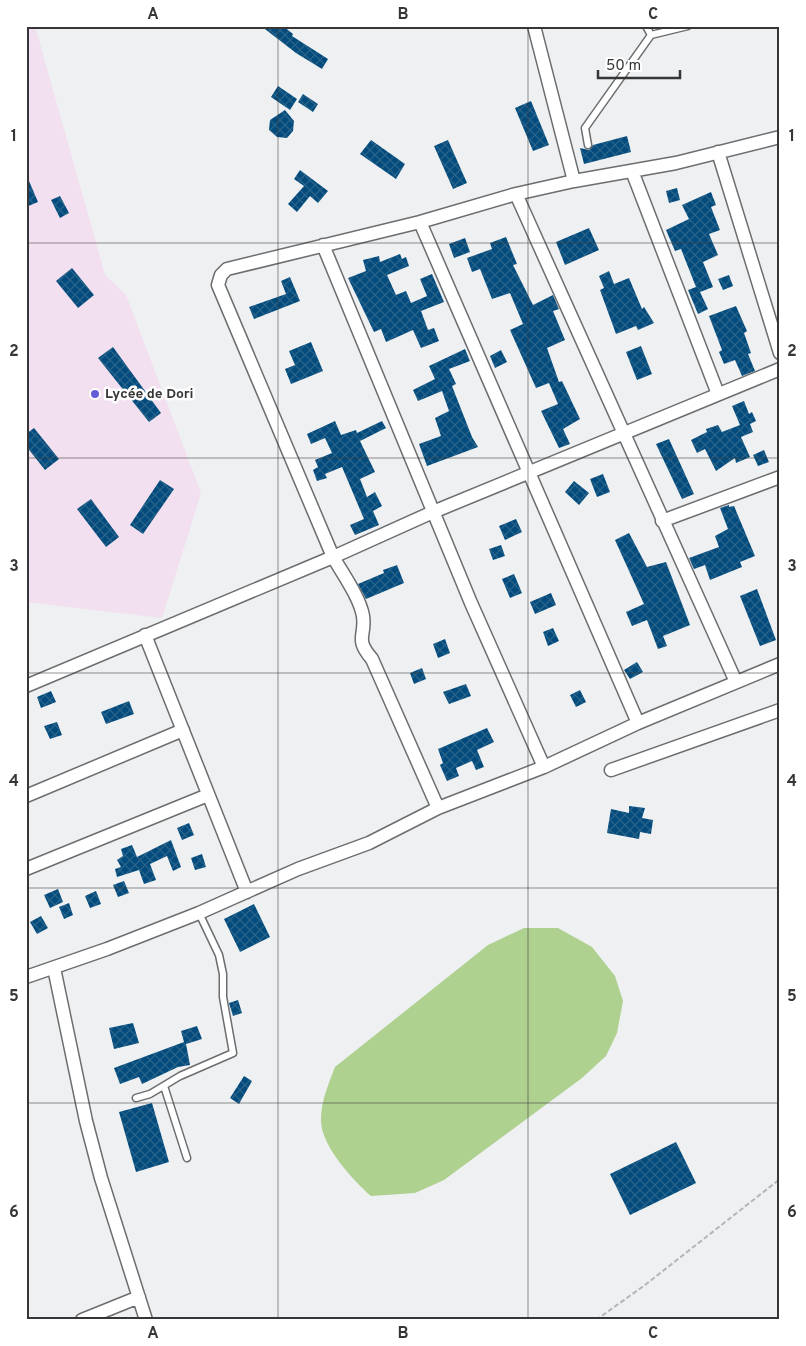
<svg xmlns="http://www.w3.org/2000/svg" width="806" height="1346" viewBox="0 0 806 1346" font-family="Overpass,sans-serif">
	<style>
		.education { fill: #f2dfef }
		.park { fill: #afd190 }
		.building { fill: url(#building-cross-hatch) }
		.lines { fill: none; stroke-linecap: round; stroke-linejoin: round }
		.lane-casing { stroke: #6b6d6f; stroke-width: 9 }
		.street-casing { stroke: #6b6d6f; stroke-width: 15 }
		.path { stroke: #b4b5b7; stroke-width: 2; stroke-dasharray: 5 2.5; stroke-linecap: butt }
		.lane { stroke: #fff; stroke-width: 6 }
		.street { stroke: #fff; stroke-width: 12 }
		.grid { fill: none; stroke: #363637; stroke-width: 1; stroke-opacity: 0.55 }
		.poi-dot { fill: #665ed8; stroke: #fff; stroke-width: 2 }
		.labels { text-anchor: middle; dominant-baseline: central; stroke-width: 5; stroke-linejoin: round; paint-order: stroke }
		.poi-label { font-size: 14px; font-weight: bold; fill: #363637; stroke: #fff; text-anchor: start }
		.neatline { fill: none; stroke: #363637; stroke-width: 2 }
		.grid-label { font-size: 16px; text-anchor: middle; font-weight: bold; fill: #363637 }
	</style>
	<defs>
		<pattern id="building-cross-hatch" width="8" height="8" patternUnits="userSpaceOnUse" patternTransform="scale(1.25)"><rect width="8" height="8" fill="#024b7c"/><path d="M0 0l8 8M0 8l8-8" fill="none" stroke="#29638a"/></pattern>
	</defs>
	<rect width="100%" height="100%" fill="#eef0f2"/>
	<path class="education" d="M26,26H35L105,275L126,295L201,493L162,618L26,602Z"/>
	<path class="park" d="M524,928H558L592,947L615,976L623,1001L617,1033L606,1056L582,1078L444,1180L415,1193L371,1196C353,1180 320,1145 321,1119C321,1101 329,1083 335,1067L488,945Z"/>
	<path class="building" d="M261,26H283L293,34L292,36L328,59L322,69L296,53Z
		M278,86L297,99L290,110L271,97Z
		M303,94L318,104L313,112L298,102Z
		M531,101L549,145L533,151L515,108Z
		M285,110L294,121L293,131L287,138L277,137L269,130L270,120Z
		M627,136L631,152L584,164L580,148L589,150L593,145Z
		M371,140L405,164L396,179L360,154Z
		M448,140L467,183L453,189L434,146Z
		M300,170L328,191L318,203L310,196L297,212L288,204L304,186L294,179Z
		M26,174L38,202L26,207Z
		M677,188L680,200L669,203L666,191Z
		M711,192L716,205L711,207L720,230L709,234L718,255L703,262L713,287L700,292L708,309L698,314L688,290L696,287L681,249L675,251L666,230L689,219L682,205Z
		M60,196L69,213L60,218L51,200Z
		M589,228L599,250L565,265L556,242Z
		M506,237L517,264L513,265L533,305L553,295L559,309L553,311L565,340L547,348L559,382L562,381L580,419L563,429L570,444L559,448L541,411L558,404L549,383L536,388L510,330L523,324L510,293L492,299L480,269L472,272L467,258L492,249L490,243Z
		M465,238L470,252L454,258L449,244Z
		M400,254L402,259L406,257L409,266L387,275L396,295L406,291L411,303L427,296L420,279L432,274L444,302L421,311L428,330L434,328L439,341L421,348L413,330L386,342L381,329L374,332L348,278L366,271L363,260L379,256L380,262Z
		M72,268L94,295L78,308L56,281Z
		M609,271L614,284L629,278L642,309L644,307L654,323L638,330L636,326L616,334L600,290L604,288L599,276Z
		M729,275L733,286L723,290L718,279Z
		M290,277L300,301L254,319L249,307L286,294L281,281Z
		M736,306L747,331L744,333L751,353L748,354L755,371L742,376L735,360L724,364L719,352L722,350L709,316Z
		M311,342L323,371L291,384L285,369L295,365L289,351Z
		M641,346L652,374L637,380L626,352Z
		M113,347L161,413L149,422L98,358Z
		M465,349L470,361L449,369L456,384L452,386L472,437L478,447L427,466L419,444L441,436L435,418L449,411L442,391L418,401L413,390L435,379L429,366Z
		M501,350L507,362L495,368L490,356Z
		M744,401L749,414L752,412L756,421L750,424L753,432L741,437L750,457L736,463L735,458L716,471L705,449L697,453L691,440L707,432L706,429L718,425L722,432L740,425L732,406Z
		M335,421L341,435L356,430L357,433L382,421L386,428L360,441L375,472L360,479L367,497L375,492L382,506L373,511L379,525L355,535L350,525L364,519L342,467L325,474L327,478L317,481L313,470L318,467L315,460L332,453L325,438L311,444L307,434Z
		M34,428L59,459L45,470L26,446V434Z
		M669,439L694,494L682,499L656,444Z
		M764,450L769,462L758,466L753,455Z
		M603,474L610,492L597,497L590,479Z
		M160,480L174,489L143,534L130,525Z
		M574,481L589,493L579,505L565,492Z
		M91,499L119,537L106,547L77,509Z
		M729,505V507L734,506L755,556L740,562L742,567L710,580L705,565L694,569L689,558L719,547L715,536L728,529L720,508Z
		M516,519L522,532L505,540L499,526Z
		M629,533L647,567L666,562L690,625L663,636L667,646L658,649L647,620L632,626L626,612L644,604L615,540Z
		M501,545L505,556L493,560L489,549Z
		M397,565L404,583L366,599L358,584L384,573L383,570Z
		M514,574L522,593L510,598L502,579Z
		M757,589L776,640L760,646L740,596Z
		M551,593L556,605L535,614L530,602Z
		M553,628L559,641L548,646L543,632Z
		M445,639L450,653L438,658L433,644Z
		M637,662L643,672L630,679L624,670Z
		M422,668L426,679L414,684L410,673Z
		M466,684L471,696L449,704L443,692Z
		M580,690L586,702L576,707L570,695Z
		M51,691L56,702L41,708L37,697Z
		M129,701L134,714L106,724L101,712Z
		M57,722L62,735L50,739L44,726Z
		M487,728L494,742L477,750L484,767L476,770L472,761L456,768L459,776L447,781L440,765L443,763L438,749Z
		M629,806L645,808L642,818L653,820L651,834L640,832L639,839L607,833L611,809L629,813Z
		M189,823L194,835L182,840L177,828Z
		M171,840L181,867L173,871L167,856L150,864L156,880L144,884L139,870L117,877L115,869L121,867L117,860L123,856L121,849L132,845L137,857Z
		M202,854L206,867L195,870L191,858Z
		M124,881L129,893L118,897L113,885Z
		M58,889L63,902L50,908L44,895Z
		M96,891L101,904L90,908L85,896Z
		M69,903L73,915L64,919L59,907Z
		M254,904L270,937L240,952L224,919Z
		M41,916L48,928L37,934L30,922Z
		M238,1000L242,1013L233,1016L229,1003Z
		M133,1023L139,1043L114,1049L109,1028Z
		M197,1026L202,1039L186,1044L190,1065L178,1067L142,1084L139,1077L120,1084L114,1068L184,1042L181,1031Z
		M244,1076L252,1081L239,1104L230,1098Z
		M152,1103L169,1162L136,1172L119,1112Z
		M676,1142L696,1183L630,1215L610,1174Z"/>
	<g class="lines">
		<g class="lane-casing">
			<path id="lane" d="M646,26L651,35
				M588,145L585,128L651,35L688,26
				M164,1086L187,1158
				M136,1098L150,1094L180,1076L233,1053L223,997V974L219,955L199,913"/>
		</g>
		<g class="street-casing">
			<path id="street" d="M534,26L574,181
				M718,152L780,353
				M632,171L718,394
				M516,194L736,682
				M420,222L638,723
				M323,245L471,603L544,767
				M662,521L780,477
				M145,635L247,892
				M26,686L333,557L433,512L780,369
				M611,770L780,710
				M26,796L183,730
				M438,808L372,659C354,638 366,637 363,616C360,598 343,574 333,557L218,285L221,275L227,269L420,222L516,194L574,181L676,163L780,137
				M26,869L208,795
				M54,968L86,1121L101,1178L146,1320
				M26,977L107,949L199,913L298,869L369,843L438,808L544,767L638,723L780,664
				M82,1320L139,1297"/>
		</g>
		<path class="path" d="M596,1320L645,1285L780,1179"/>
		<use href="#lane" class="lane"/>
		<use href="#street" class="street"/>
	</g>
	<path class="grid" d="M278,26V1320M528,26V1320M26,243H780M26,458H780M26,673H780M26,888H780M26,1103H780"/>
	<circle class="poi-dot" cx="95" cy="394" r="5"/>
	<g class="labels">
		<g class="poi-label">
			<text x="105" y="394">Lycée de Dori</text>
		</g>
	</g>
	<rect width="806" height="1346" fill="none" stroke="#ffffff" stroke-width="55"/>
	<path d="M598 70v8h82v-8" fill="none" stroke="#363637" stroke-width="2.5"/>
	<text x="606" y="70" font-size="15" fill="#363637" stroke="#ffffff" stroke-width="4" paint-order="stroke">50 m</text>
	<rect x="28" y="28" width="750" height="1290" class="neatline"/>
	<g class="grid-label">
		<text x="153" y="19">A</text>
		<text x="403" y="19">B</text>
		<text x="653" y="19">C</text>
		<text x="14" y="141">1</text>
		<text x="792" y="141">1</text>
		<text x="14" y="356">2</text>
		<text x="792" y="356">2</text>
		<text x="14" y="571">3</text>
		<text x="792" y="571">3</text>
		<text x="14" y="786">4</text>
		<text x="792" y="786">4</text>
		<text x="14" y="1001">5</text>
		<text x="792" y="1001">5</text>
		<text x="14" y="1217">6</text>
		<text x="792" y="1217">6</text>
		<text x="153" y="1338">A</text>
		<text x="403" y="1338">B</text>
		<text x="653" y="1338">C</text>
	</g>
</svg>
